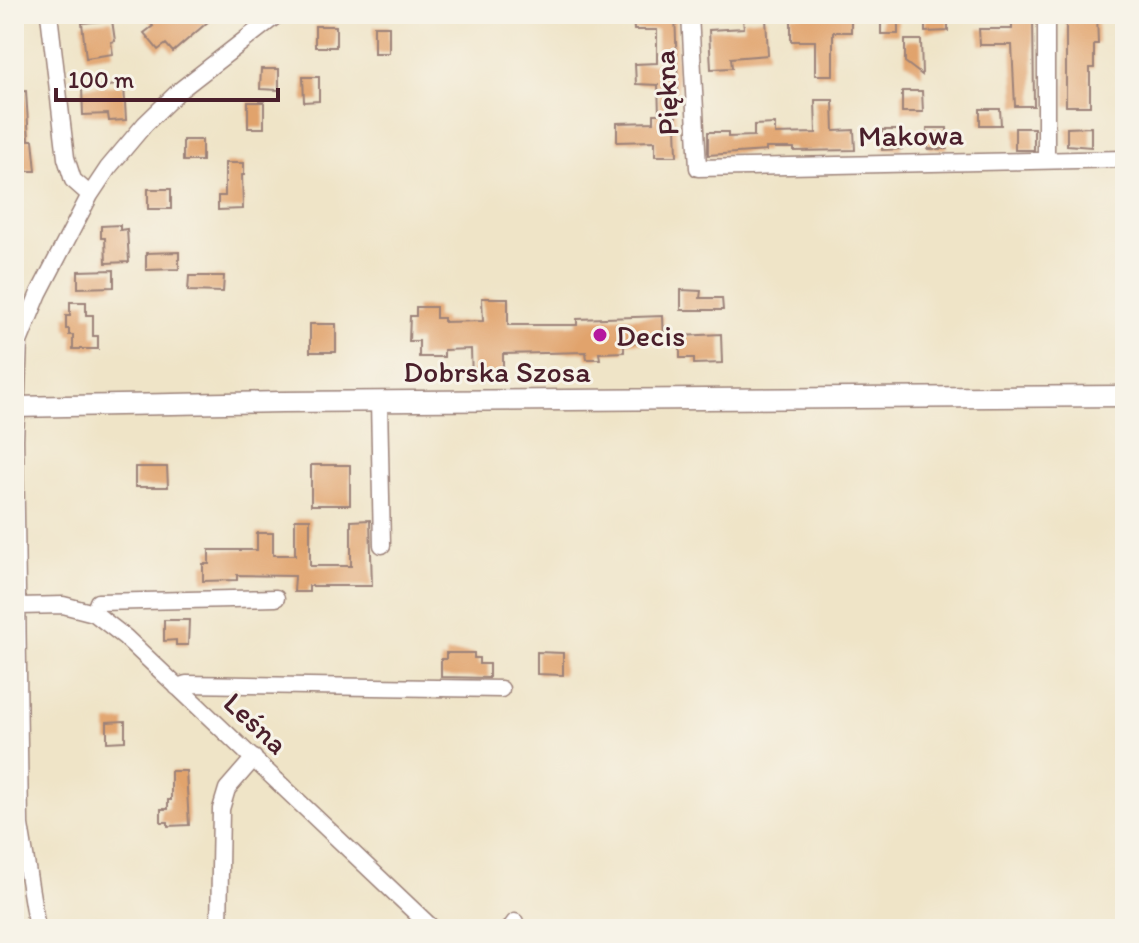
<svg xmlns="http://www.w3.org/2000/svg" width="1139" height="943" viewBox="0 0 1139 943" font-family="Itim,sans-serif">
	<style>
		.building { fill: #e1a36c }
		.lines { fill: none; stroke-linecap: round; stroke-linejoin: round }
		.minor-casing { stroke: #9c8279; stroke-width: 19 }
		.major-casing { stroke: #9c8279; stroke-width: 23 }
		.minor { stroke: #fff; stroke-width: 16 }
		.major { stroke: #fff; stroke-width: 20 }
		.poi-dot { fill: #b5179e; stroke: #f7f3e8; stroke-width: 3 }
		.labels { text-anchor: middle; dominant-baseline: central; stroke-width: 6; stroke-linejoin: round; paint-order: stroke }
		.street-label { font-size: 30px; fill: #4a1f2b; stroke: #f7f3e8 }
		.poi-label { font-size: 30px; fill: #4a1f2b; stroke: #f7f3e8; text-anchor: start }
	</style>
	<rect width="100%" height="100%" fill="#f7f3e8"/>
	<filter id="ink" filterUnits="userSpaceOnUse"><feTurbulence type="fractalNoise" baseFrequency=".0125" numOctaves="2"/><feDisplacementMap in="SourceGraphic" scale="16" xChannelSelector="R" yChannelSelector="G"/><feConvolveMatrix kernelMatrix="1 2 1 2 8 2 1 2 1" color-interpolation-filters="sRGB"/></filter>
	<filter id="wash" filterUnits="userSpaceOnUse"><feTurbulence type="fractalNoise" baseFrequency=".006" numOctaves="4" result="noise"/><feDisplacementMap in="SourceGraphic" scale="32" xChannelSelector="R" yChannelSelector="G"/><feGaussianBlur stdDeviation="1.8" result="paint"/><feColorMatrix in="noise" values="0 0 0 0 0 0 0 0 0 0 0 0 0 0 0 0 0 1.4 0 .05"/><feComposite in="paint" operator="in"/></filter>
	<g filter="url(#wash)">
		<rect width="100%" height="100%" fill="#efe4c7"/>
		<g id="blocks">
			<path class="building" d="M156,14H217L173,52L166,44L158,50L144,33L153,26L148,20Z
				M633,14H675L678,92L675,93L677,156H655V141L617,142V123L654,122V114H659L658,85L636,84L635,64L657,63V30H634Z
				M881,14H898V34H881Z
				M925,14H948V31L925,32Z
				M1012,14H1033L1034,106H1015L1012,45H980L979,29H1012Z
				M1066,14H1097L1098,44H1094V68H1090V106H1066Z
				M791,15H851V32H833V75H815V41H791Z
				M766,18L768,55L731,58L732,68L711,69L709,30L744,28L743,20Z
				M112,20L115,41L111,42L113,54L86,58L82,23Z
				M315,26H336V47H315Z
				M374,26H389V53H374Z
				M905,40H921L922,75L905,62Z
				M261,69H279V90L260,89Z
				M303,77H319V101L304,102Z
				M124,85L126,120L109,121L108,114L83,115L82,87Z
				M26,91L29,140H33L36,171H14V92Z
				M902,91H922L923,112H902Z
				M815,100H833L834,131L854,130L855,150L794,151V148H766V151L708,155V132H728V137L754,136V125L775,124V134L816,133Z
				M248,102H264V128H248Z
				M980,109H1000L1001,125H980Z
				M1091,127V147L1067,145V128Z
				M927,128H947V149H928Z
				M1015,128H1034V150H1015Z
				M882,130H902V149L882,150Z
				M183,140H202V161H183Z
				M225,163H244V175H242L243,209L218,210V196H225Z
				M148,189H171V209H148Z
				M120,225V230L127,229L129,262L106,263L105,238H101V226Z
				M179,252V269L146,270V253Z
				M114,270V287L78,288V271Z
				M189,276H224L223,292L188,291Z
				M681,290L701,291L700,298H722L723,310H681Z
				M482,298H508V325H577V319L663,316L664,342L624,343V352L599,353L600,359H587L586,352L503,354V380H472L471,349L444,350V357H419V341H409L410,316H416V307H436V318H444V322L483,321Z
				M70,302H86V315H93V336H98V349H73V335H69V329H66V316H70Z
				M310,324H336V352H310Z
				M721,334L722,363L694,364V358H680V336Z
				M311,465H350V505H311Z
				M135,467H167L168,487H135Z
				M295,519H310V566H351V521L370,520L372,586H309V592H294L295,576L237,575V580L203,581V564H209V550H257V533H273V555H295Z
				M164,620H189L188,645H176V640L164,641Z
				M537,652L563,653V675L537,674Z
				M446,653H474V658H479V664H489V678L441,677V659H446Z
				M125,721V741L107,742V722Z
				M171,771H186L189,825L168,826V822H161V809H168V800H171Z"/>
		</g>
	</g>
	<g filter="url(#ink)">
		<use href="#blocks" fill-opacity="0" stroke="#9c8279" stroke-width="2"/>
		<g class="lines">
			<g class="minor-casing">
				<path id="minor" d="M49,14L66,158L73,180L90,195
					M690,14L698,168L1125,159
					M1046,159V14
					M379,402L382,545
					M19,606L63,605L94,613L125,637L433,929
					M94,613L98,602L276,598
					M177,687L186,684L501,689
					M37,929L20,825L15,439L19,342L39,293L90,195L108,168L145,124L179,91L278,14
					M219,929L221,809L227,789L254,758
					M510,929L515,922"/>
			</g>
			<g class="major-casing">
				<path id="major" d="M14,407L282,402L1125,396"/>
			</g>
			<use href="#minor" class="minor"/>
			<use href="#major" class="major"/>
		</g>
	</g>
	<circle class="poi-dot" cx="600" cy="335" r="8"/>
	<g class="labels">
		<g class="street-label">
			<text transform="translate(666 93) rotate(-93)">Piękna</text>
			<text transform="translate(911 135) rotate(-1)">Makowa</text>
			<text x="497" y="371">Dobrska Szosa</text>
			<text transform="translate(256 723) rotate(43)">Leśna</text>
		</g>
		<g class="poi-label">
			<text x="616" y="335">Decis</text>
		</g>
	</g>
	<rect width="1139" height="943" fill="none" stroke="#f7f3e8" stroke-width="48"/>
	<path d="M56 88v12h222v-12" fill="none" stroke="#4a1f2b" stroke-width="4"/>
	<text x="68" y="88" font-size="24" fill="#4a1f2b" stroke="#f7f3e8" stroke-width="6" paint-order="stroke">100 m</text>
</svg>
